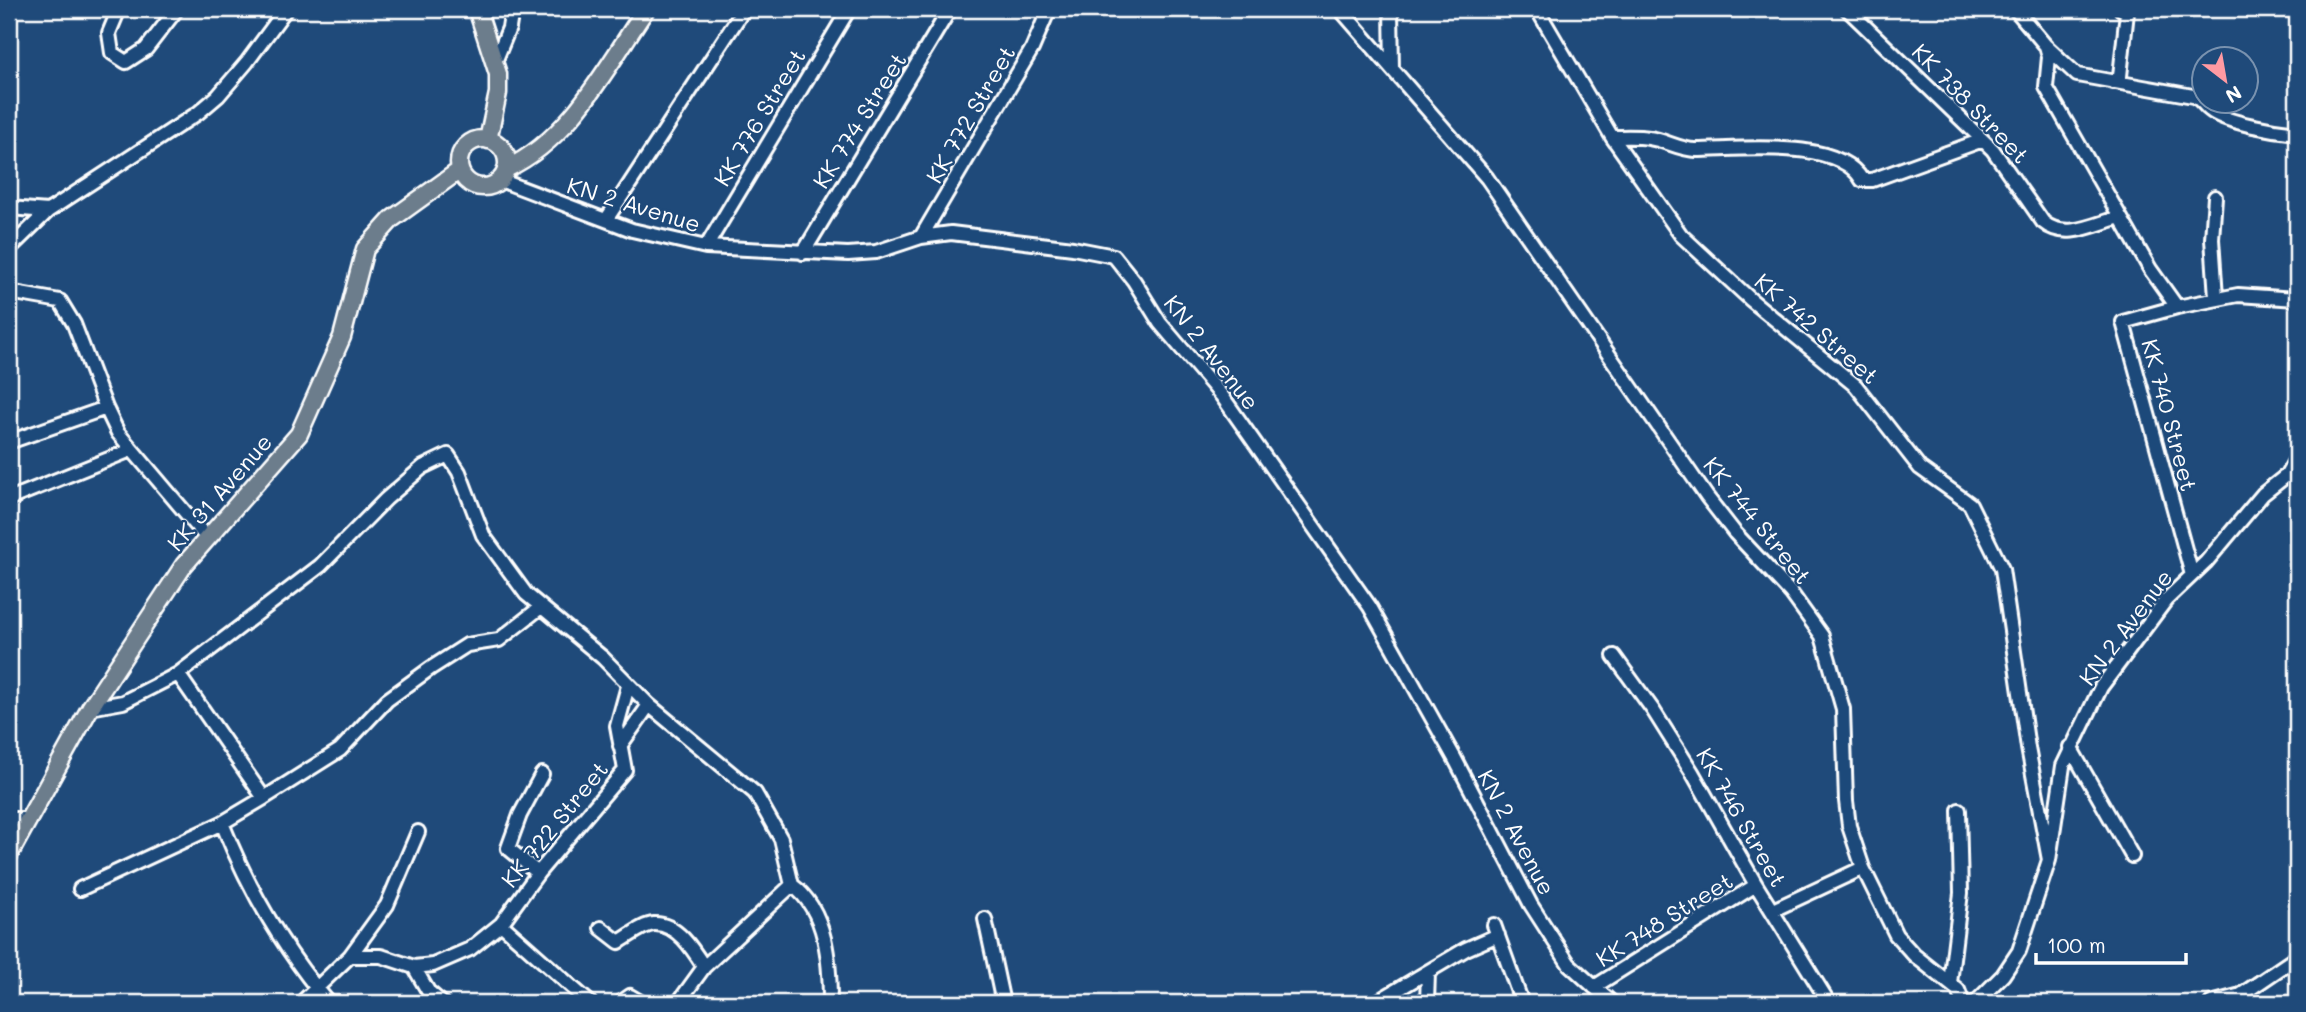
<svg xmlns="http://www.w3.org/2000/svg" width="2306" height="1012" viewBox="0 0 2306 1012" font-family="Mali,sans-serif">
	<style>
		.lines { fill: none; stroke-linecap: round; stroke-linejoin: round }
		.minor-casing { stroke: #fff; stroke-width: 18 }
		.major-casing { stroke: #fff; stroke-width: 21 }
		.minor { stroke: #1f4a7a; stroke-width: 12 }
		.major { stroke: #6c7d8c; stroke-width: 16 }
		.labels { text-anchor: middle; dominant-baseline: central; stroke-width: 5; stroke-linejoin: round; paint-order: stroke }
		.street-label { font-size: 23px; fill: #fff; stroke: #1f4a7a }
	</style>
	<rect width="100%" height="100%" fill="#1f4a7a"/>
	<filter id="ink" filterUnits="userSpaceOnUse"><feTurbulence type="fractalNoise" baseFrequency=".0143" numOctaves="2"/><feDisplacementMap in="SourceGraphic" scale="14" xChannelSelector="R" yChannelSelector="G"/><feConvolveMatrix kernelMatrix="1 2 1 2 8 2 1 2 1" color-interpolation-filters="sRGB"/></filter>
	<g filter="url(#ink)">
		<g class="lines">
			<g class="minor-casing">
				<path id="minor" d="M119,9L109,33L112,53L126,62L146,49L177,9
					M1340,9L1487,178L1707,497L1735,533L1791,593L1822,636L1843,709L1846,801L1849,826L1863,868L1896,935L1914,955L1958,990L1963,1003
					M1391,9L1392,69
					M1537,9L1612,137L1681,235L1750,299L1856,386L1920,468L1970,504L2002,569L2028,748L2049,860
					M1847,9L1993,150L2043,222C2065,241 2095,224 2120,217
					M2015,9L2046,46L2077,75L2193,96C2202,99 2203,105 2210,110C2225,123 2277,131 2297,133
					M2046,46L2049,57L2046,87L2150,269L2177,307L2238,295L2297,299
					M495,62L509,28L512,9
					M2113,82L2120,76L2127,12L2121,9
					M1612,137C1624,137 1637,136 1649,138C1665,140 1680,150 1696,150C1739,150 1838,137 1862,180H1872L1980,141
					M500,180L632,230L706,247L848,254L876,252L921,237L951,233L1073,248L1114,256L1134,281L1160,323L1222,396L1370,607L1455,759L1531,905L1569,964L1612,1003
					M2215,197L2212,239L2216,297
					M9,208L48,211
					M606,220L744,9
					M921,237L1032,49L1049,9
					M706,247L849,9
					M9,249L48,211L198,113L218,96L247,62L286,9
					M803,253L950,9
					M9,292L60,301L74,324L106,408
					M2177,307L2123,322L2192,575
					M9,442L106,408L118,433L207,538
					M9,499L131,450
					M1614,656L1653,710L1692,772L1756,885L1829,1003
					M178,674L264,798
					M90,708L123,702L178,674L320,566L386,499L423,467L448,455L459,472L483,535L526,594L603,658L649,705L755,793L781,839L792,885
					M620,746L649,705
					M2070,747L2132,856
					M9,819H29
					M222,823C248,888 283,949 329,1003
					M538,873L508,848L520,815L542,774
					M792,885C827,910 830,964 830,1003
					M80,889L222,823L264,798L340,750L387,700L431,668L467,645L499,640L541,607
					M1773,910L1863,868
					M985,919L1003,1003
					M501,924L590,1003
					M1494,925L1522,1003
					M601,928L619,942C630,936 642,925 654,924C677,923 694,951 704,967
					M350,956H381L414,967L433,965L470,949L501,924L538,873L625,770L617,726L628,686
					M414,967L428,991L442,1003
					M1950,983L1961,893L1959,810
					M1594,987L1756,885
					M301,1003L350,956L387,905L418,832
					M620,1003L630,996L642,1003
					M678,1003L704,967L792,885
					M1375,1003L1466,949L1498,935
					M1427,1003L1428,972
					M1975,1003L2003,975L2019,951L2049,860L2063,766L2101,687L2166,600L2206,562L2263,494L2287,475L2297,457
					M2211,1003L2241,995L2297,957"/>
			</g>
			<g class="major-casing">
				<path id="major" d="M477,9L498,74V93L488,140
					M459 163a24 24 0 1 1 48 0a24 24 0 1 1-48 0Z
					M506,169C571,139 607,66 646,9
					M9,855L90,708L184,565L299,434L342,337L365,249L392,219L460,170"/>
			</g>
			<use href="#minor" class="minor"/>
			<use href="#major" class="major"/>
		</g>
	</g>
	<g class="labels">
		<g class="street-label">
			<text transform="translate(1971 103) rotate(46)">KK 738 Street</text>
			<text transform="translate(970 114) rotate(-60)">KK 772 Street</text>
			<text transform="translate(759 117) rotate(-59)">KK 776 Street</text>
			<text transform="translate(859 120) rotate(-58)">KK 774 Street</text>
			<text transform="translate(634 204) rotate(17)">KN 2 Avenue</text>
			<text transform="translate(1817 328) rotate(41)">KK 742 Street</text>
			<text transform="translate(1212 352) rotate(52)">KN 2 Avenue</text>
			<text transform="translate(2170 415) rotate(75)">KK 740 Street</text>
			<text transform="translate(219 492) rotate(-49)">KK 31 Avenue</text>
			<text transform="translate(1758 520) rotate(51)">KK 744 Street</text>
			<text transform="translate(2125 627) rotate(-53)">KN 2 Avenue</text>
			<text transform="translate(1742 817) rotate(60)">KK 746 Street</text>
			<text transform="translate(554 824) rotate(-51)">KK 722 Street</text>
			<text transform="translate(1517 832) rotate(62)">KN 2 Avenue</text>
			<text transform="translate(1664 919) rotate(-32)">KK 748 Street</text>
		</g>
	</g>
	<rect width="2306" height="1012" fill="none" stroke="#1f4a7a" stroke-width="35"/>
	<rect x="18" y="18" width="2271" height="977" fill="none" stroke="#fff" stroke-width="2.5" filter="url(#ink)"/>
	<g transform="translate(2225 80) rotate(149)"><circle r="33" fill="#1f4a7a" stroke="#7992af" stroke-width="2"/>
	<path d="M0-5L12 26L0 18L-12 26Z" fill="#ff9aa2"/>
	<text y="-10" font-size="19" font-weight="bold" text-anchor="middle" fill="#ffffff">N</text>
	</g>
	<path d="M2036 953v10h150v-10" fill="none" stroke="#ffffff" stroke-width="3.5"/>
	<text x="2047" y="953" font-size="21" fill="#ffffff" stroke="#1f4a7a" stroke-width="5" paint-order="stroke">100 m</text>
</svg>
